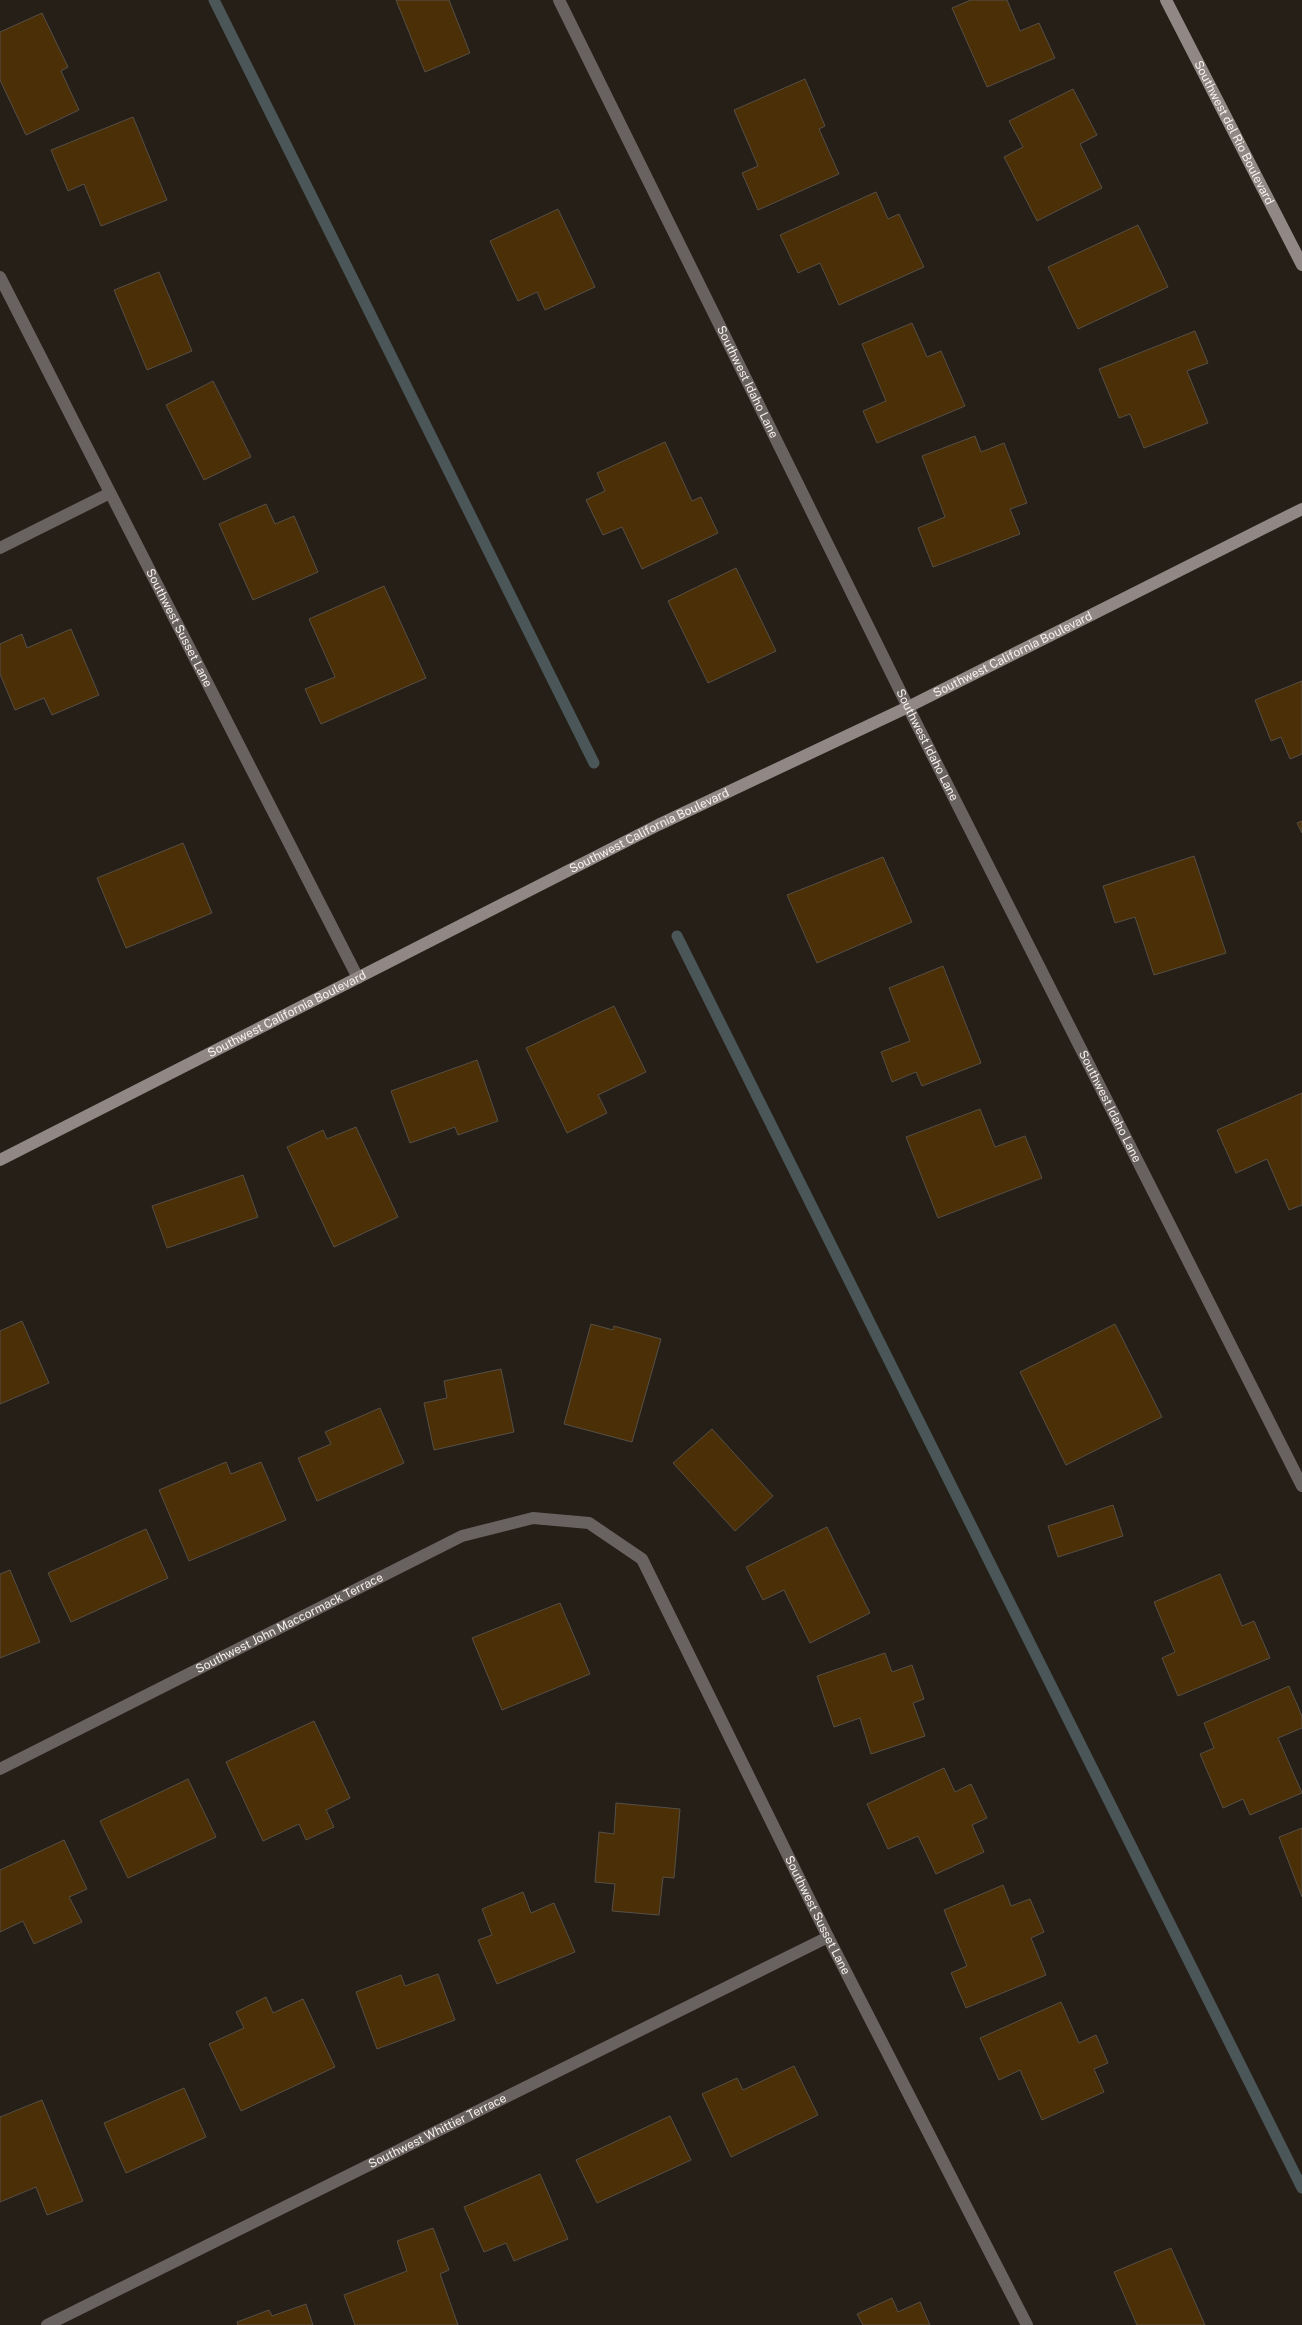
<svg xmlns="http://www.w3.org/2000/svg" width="1302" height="2325" viewBox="0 0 1302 2325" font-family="'Public Sans',sans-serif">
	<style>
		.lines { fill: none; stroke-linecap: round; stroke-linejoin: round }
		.stream { stroke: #4a5658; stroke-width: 11 }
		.building { fill: #4b2f06; stroke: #564f46 }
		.street { stroke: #686261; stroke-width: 12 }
		.secondary { stroke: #918885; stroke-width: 12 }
		.labels { text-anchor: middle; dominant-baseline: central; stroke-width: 4.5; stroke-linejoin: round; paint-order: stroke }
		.street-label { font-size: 12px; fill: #f6f1ec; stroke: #1c160f }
	</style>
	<rect width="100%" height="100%" fill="#261f18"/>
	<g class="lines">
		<path class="stream" d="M214,0L594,763
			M677,936L1302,2188"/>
	</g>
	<path class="building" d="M396,0H449L470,53L425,72Z
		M971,0H1007L1020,31L1039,23L1055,58L987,87L952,8Z
		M42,13L68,67L61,71L79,110L26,135L0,80V32Z
		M805,79L825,126L819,129L839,174L758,210L742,173L758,166L734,110Z
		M1073,89L1097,135L1080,144L1102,188L1037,221L1004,157L1023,147L1009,121Z
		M133,117L167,200L101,226L84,184L68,191L51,150Z
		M876,192L888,219L899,214L924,267L839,305L820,263L798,273L780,235Z
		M558,209L595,287L545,310L537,292L518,301L490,241Z
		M1138,225L1168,287L1078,329L1048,267Z
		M159,272L192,351L147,370L114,290Z
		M912,323L927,357L941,351L965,406L877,443L863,411L886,401L862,344Z
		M1195,331L1208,363L1187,371L1208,423L1144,448L1130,414L1119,418L1099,369Z
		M213,381L251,457L204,480L166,405Z
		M975,436L981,452L1004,443L1027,503L1010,509L1020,534L933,567L918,528L945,517L922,456Z
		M665,442L692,501L701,497L718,533L642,569L622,527L603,535L586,500L605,491L597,473Z
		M266,504L275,524L294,516L318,572L253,600L219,524Z
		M736,568L776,651L708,683L668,601Z
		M384,586L426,678L321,724L305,689L335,677L309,619Z
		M71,629L99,695L52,715L44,698L15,710L0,674V644L22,634L27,648Z
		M1302,681V754L1290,759L1281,737L1271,741L1255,700Z
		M1302,821V833L1297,823Z
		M183,843L212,913L126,948L97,878Z
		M1194,856L1226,953L1154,975L1135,917L1115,923L1103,886Z
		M883,857L912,922L817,963L787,895Z
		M943,966L981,1063L922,1086L916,1072L892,1082L881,1052L910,1041L889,988Z
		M614,1006L646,1072L598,1095L607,1113L567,1133L526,1048Z
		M477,1060L498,1121L458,1135L455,1127L410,1143L391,1091Z
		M1302,1093V1205L1289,1210L1267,1159L1236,1173L1217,1130Z
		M980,1109L995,1147L1025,1136L1042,1178L938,1218L906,1137Z
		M356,1127L398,1217L334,1247L287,1147L323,1130L327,1139Z
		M243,1175L258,1217L167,1248L152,1206Z
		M22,1321L49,1383L0,1404V1331Z
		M591,1324L613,1330L614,1326L661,1339L632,1442L564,1424Z
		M1115,1324L1162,1417L1066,1465L1020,1372Z
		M501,1369L514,1432L434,1450L424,1403L447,1398L444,1381Z
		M380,1408L404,1463L317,1501L298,1458L331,1444L325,1432Z
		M712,1429L773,1496L735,1531L673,1463Z
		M226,1462L231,1474L261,1462L286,1520L189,1561L159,1490Z
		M1113,1505L1123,1536L1058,1557L1048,1526Z
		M827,1527L870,1613L810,1643L784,1590L763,1600L746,1567Z
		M146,1529L168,1578L71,1622L48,1573Z
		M10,1570L40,1642L0,1658V1574Z
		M1220,1574L1242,1626L1254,1621L1270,1658L1178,1696L1162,1658L1175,1652L1154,1602Z
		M560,1603L590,1674L502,1710L472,1638Z
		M885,1653L892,1672L912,1665L924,1699L913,1703L925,1736L871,1754L860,1718L834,1727L817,1676Z
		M1289,1686L1302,1716V1728L1278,1738L1302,1793L1250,1815L1243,1799L1223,1808L1200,1754L1214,1748L1204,1723Z
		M314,1721L350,1798L326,1810L334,1827L306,1840L299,1824L263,1841L226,1762Z
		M944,1768L955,1792L971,1784L987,1818L972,1825L984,1852L936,1874L918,1836L888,1849L867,1804Z
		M188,1779L216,1837L128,1878L100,1821Z
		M616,1803L680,1809L674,1878L663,1877L659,1915L612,1911L615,1884L595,1882L599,1832L614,1834Z
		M1302,1828V1897L1279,1837Z
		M64,1840L87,1889L69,1897L82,1922L34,1944L23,1921L0,1932V1870Z
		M1003,1885L1011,1906L1030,1899L1044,1932L1031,1938L1046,1975L966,2008L951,1973L967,1966L944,1910Z
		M523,1892L531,1913L554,1903L575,1952L497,1984L478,1940L492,1935L482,1909Z
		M438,1974L455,2020L377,2049L356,1992L401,1975L405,1986Z
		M266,1997L273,2013L303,1999L335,2067L241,2111L209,2044L244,2028L236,2012Z
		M1061,2002L1079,2043L1096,2035L1108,2063L1094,2069L1104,2092L1042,2120L1020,2070L999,2080L980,2038Z
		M794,2066L818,2115L731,2157L702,2094L737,2078L743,2090Z
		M184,2088L206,2137L126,2173L104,2123Z
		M42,2100L83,2201L47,2215L36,2187L0,2202V2117Z
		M670,2116L691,2160L597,2203L576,2160Z
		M540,2174L568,2239L514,2261L506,2243L484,2252L464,2207Z
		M433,2228L449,2270L440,2274L458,2325H355L344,2295L407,2271L397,2241Z
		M1171,2248L1205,2325H1137L1114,2272Z
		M892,2298L898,2312L920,2302L930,2325H863L857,2314Z
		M306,2304L313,2325H238L237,2322L269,2310L272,2316Z"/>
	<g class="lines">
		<g class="street">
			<path id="s1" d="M559,0L908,707L1302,1486"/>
			<path id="s2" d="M0,277L358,978"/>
			<path d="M0,548L110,493"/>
			<path id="s3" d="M0,1769L462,1536L533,1518L589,1523L642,1559L828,1937L1027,2325"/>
			<path id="s4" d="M47,2325L828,1937"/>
		</g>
		<g class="secondary">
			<path id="s5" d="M1166,0L1302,265"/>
			<path id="s6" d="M0,1160L658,825L908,707L1302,509"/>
		</g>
	</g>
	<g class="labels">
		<g class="street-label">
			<text stroke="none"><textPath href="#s5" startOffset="149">Southwest del Rio Boulevard</textPath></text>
			<text stroke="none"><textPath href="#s1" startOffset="426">Southwest Idaho Lane</textPath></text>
			<text stroke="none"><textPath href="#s2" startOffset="394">Southwest Susset Lane</textPath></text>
			<text stroke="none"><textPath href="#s6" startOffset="1132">Southwest California Boulevard</textPath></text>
			<text stroke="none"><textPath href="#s1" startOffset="831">Southwest Idaho Lane</textPath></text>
			<text stroke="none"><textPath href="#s6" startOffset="728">Southwest California Boulevard</textPath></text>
			<text stroke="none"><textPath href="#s6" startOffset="322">Southwest California Boulevard</textPath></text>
			<text stroke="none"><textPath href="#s1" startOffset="1236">Southwest Idaho Lane</textPath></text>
			<text stroke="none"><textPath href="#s3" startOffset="324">Southwest John Maccormack Terrace</textPath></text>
			<text stroke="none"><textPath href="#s3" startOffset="1108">Southwest Susset Lane</textPath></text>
			<text stroke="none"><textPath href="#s4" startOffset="436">Southwest Whittier Terrace</textPath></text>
		</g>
	</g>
</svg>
